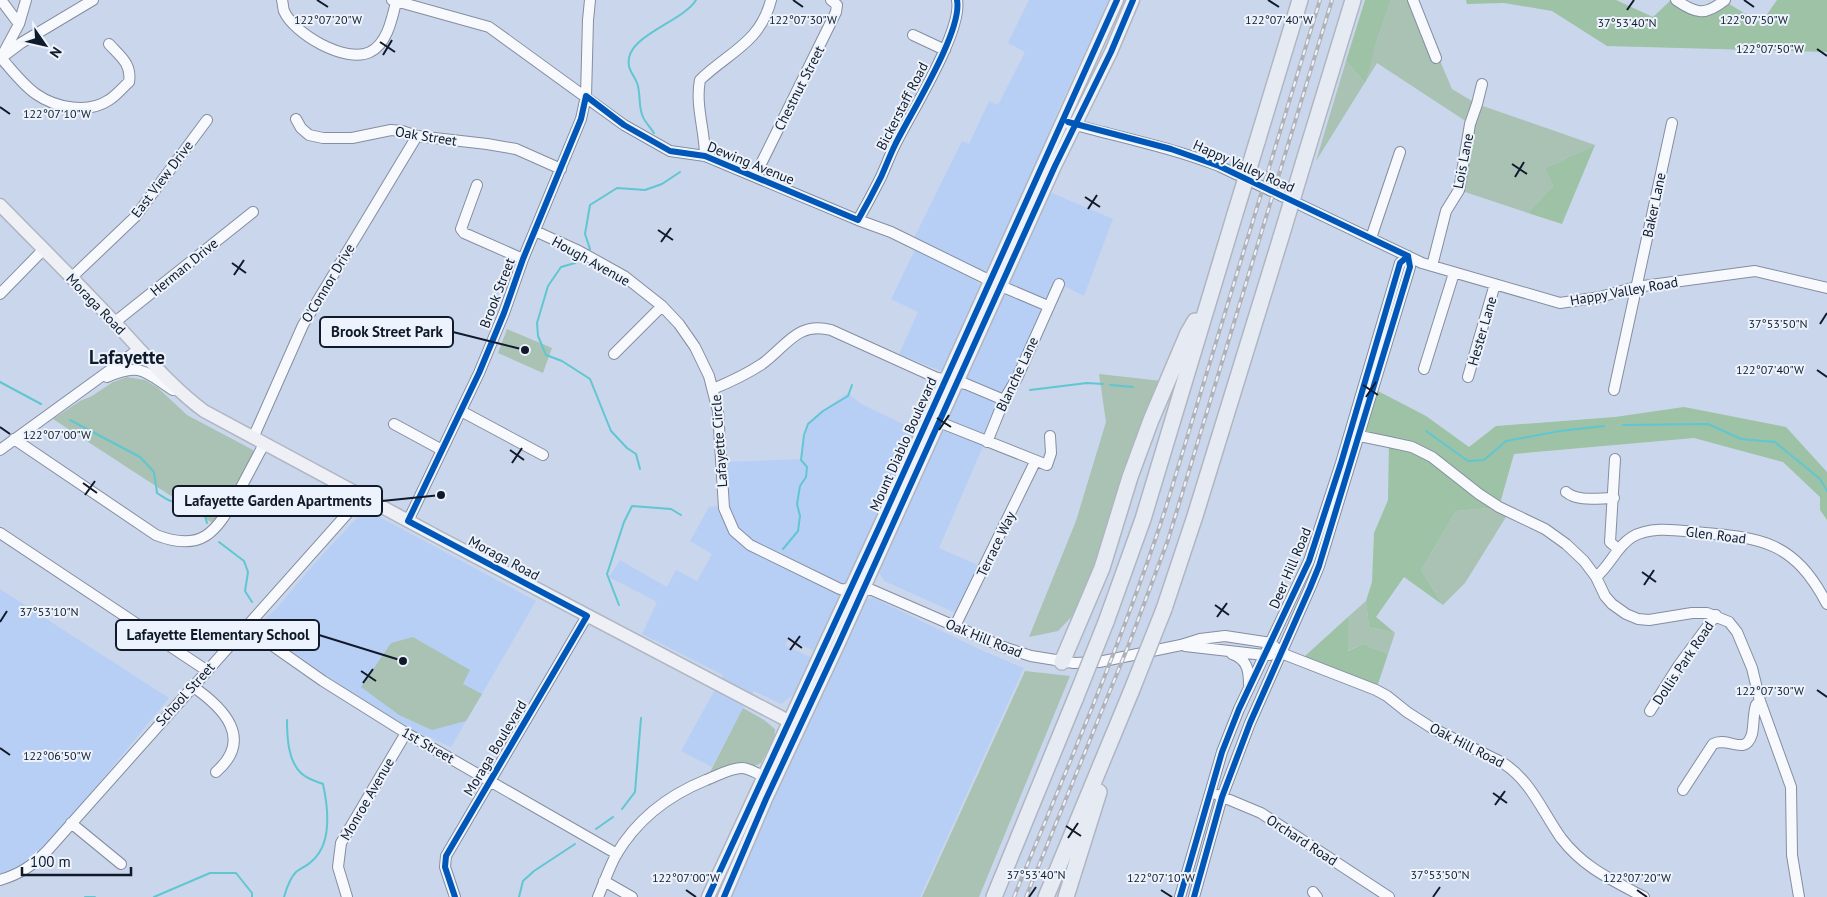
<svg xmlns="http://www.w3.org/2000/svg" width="1827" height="897" viewBox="0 0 1827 897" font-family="'PT Sans',sans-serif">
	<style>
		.built { fill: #b8cff5 }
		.green { fill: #a9c2b3 }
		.forest { fill: #9dc2a6 }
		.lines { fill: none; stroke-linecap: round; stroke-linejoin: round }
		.stream { stroke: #60c6d1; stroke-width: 2 }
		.minor-casing { stroke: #858ea0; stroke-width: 12 }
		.major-casing { stroke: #afb6c1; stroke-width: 15 }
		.highway-casing { stroke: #afb6c1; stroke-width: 18 }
		.minor { stroke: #f7f9fc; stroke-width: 10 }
		.major { stroke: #eef0f6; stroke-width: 12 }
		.highway { stroke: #e6eaf2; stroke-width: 15 }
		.rail-casing { stroke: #b0b2b7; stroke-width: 4 }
		.rail { stroke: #edf3fc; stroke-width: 2; stroke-dasharray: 5.5; stroke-linecap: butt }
		.highway-bridge-casing { stroke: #afb6c1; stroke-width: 18; stroke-linecap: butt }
		.highway-bridge { stroke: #e6eaf2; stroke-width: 15 }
		.cycleway-casing { stroke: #edf3fc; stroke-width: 9 }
		.cycleway { stroke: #0057b8; stroke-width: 6 }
		.ticks { fill: none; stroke: #101a2a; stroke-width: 2 }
		.labels { text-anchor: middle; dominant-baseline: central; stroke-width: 4; stroke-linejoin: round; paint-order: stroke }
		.street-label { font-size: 14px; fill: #101a2a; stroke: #edf3fc }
		.district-label { font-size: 19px; font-weight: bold; fill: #101a2a; stroke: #edf3fc }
		.ticks-label { font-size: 12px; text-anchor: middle; fill: #101a2a; stroke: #edf3fc; stroke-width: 4; stroke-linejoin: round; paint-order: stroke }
		.leader { fill: none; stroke: #101a2a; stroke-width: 2 }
		.callout-dot { fill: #101a2a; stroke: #edf3fc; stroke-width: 2 }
		.callout { fill: #edf3fc; stroke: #101a2a; stroke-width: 2 }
		.callout-label { font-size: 15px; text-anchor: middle; font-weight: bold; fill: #101a2a }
	</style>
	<rect width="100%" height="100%" fill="#cad6eb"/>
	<path class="built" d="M1029,0H1109L1060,106L988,277L913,240L962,141L969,144L989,101L998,105L1025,52L1008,43Z
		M1050,192L1113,219L1084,296L1058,283L1001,405L939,548L978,565L956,613L884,581L878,571Z
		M915,250L976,281L980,285V289L945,368L941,371L899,354L918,312L891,299Z
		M848,393L861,404L916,430L854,568L814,651L789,639L785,645L812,658L793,695L781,704L754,691L743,708L712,767L681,751L723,675L642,634L657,602L609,577L620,560L667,587L676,570L697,581L712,554L690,541L709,507L729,505L726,462L801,459L807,427L815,417L822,411Z
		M365,509L536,601L451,747L394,722L256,627L276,609L313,565Z
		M0,589L169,698L87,798L22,872L0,876Z
		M872,597L981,650L1024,668L920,897H722L861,602Z"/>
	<path class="green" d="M1391,0H1414L1452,89L1477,104L1595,145L1545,168L1553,186L1528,213L1459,190L1470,124L1377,63L1316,161L1346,61L1364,82L1377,40Z
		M507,329L552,348L543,373L498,353Z
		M1099,374L1162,381L1098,559L1077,611L1058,631L1029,637L1076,521L1106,422Z
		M127,377L145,380L157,387L187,415L253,450V455L223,513L214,524L53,419L80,401L92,396L113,382Z
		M1499,507L1509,512L1465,583L1443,605L1421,570L1456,511Z
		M1366,601L1369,627L1395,633L1388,654L1363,644L1347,651L1348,617Z
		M413,637L470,670L463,684L482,694L466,721L432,730L399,715L361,687L391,643Z
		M1025,671L1070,676L979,897H922Z
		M743,708L764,720L775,729C776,740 766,753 761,763L757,765L707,778Z"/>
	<path class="forest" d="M1365,0H1391L1377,40L1365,83L1346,61Z
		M1466,0H1616L1653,17L1671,0H1676L1695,12L1724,1L1761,23L1777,0H1827V52L1607,46L1552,11L1504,3L1467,4Z
		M1595,145L1562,224L1528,213L1553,186L1545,168Z
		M1374,389L1426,416L1469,447L1496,426L1615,417L1684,407L1786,427L1827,472V520L1820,510V497L1783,462L1694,438L1514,454L1499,507L1456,511L1421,570L1443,605L1404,577L1376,617L1395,633L1369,627L1366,601L1372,582L1374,533L1388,500L1389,442L1360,436Z
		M1348,617V651L1363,644L1388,654L1376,690L1299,659L1305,656Z"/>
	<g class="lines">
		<path class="stream" d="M654,133C651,128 645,122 643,117C638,107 641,93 637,83C635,77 630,72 629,66C623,36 682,23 696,0
			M588,251L590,249L585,234L590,205L617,188L645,190L662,184L680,172
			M583,256L575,263L561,267L548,286L537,323L538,336L546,355L562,361L590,379L611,431L627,448L636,454L640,469
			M0,382L41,404
			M1110,385L1133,387
			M1030,390L1087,383L1103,384
			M70,420L140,457L154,472L157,493C162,496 167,500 171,501C192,508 200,495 207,523
			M1623,425L1708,424L1741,439L1775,442L1820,479L1827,491
			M1426,431L1468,461L1484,460L1506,441L1560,431L1604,426
			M219,542L244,561L248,572L245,591L252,602
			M783,549L798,531L800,516L797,504L800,486L806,477L807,467L801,460L804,435L808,424L823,411L848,396L852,385
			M619,605L607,574L624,522L632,506L671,509L681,515
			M622,809L635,792L641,718
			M596,829L613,817
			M85,897H95
			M154,897L210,873H236L252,893V897
			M284,897C286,890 290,878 296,872C301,868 307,866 312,861C333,843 328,807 323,784C315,781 307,779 301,773C288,761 287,737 287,720
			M519,897L523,881L534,871L575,844"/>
		<g class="minor-casing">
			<path id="minor" d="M1,0L19,24L3,54
				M93,0L21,43L1,58C12,70 23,85 36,94C56,108 88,114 109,100C116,96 122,88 129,82C132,64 120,56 109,44
				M282,0C283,4 283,8 284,11C294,34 346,64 370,52C387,44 392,19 396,2
				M392,0L489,27L624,125L670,151L705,156L858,220L891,232L1001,286L1048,306
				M1413,0L1436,58
				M1676,0C1696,14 1705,16 1725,0
				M19,24L26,0
				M913,35L945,50
				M296,119L301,128L309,135L323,138H352L391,130L402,131L417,136L487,144L516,149L561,169
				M1068,123C1119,137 1170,147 1219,166L1422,263L1560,303L1600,297L1636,287L1755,271L1827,288
				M705,156C705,131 695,105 700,80C729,52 760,43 771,0
				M755,176L836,12L837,5L831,0
				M477,185L461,229L464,233L523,259
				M858,220C866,206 874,191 881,177C886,166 890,155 895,145C910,114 963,31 957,0
				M535,231L579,251L624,276L662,306L679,324L695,347L709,376L718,411L724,508L734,531L750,545L840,589L872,590L1003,647L1031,656L1074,663L1099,662L1181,645L1200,639L1225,636L1271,643L1281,653L1376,690L1387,696L1407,712L1432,728L1503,763C1531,781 1542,811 1561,838C1584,868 1612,880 1644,897
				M1371,238L1400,152
				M1432,266L1446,211L1459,190L1470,124L1477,104L1482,84
				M71,278L135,217L207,120
				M0,294L44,249
				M115,322L253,212
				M614,354L662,306
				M1424,369L1454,273
				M107,377C141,362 145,372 173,390
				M1468,377L1495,284
				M713,389C730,382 747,374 762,364C786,347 797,321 831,330L937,378L966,384L1004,400
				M1614,390L1672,123
				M461,411L543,455
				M939,422L1047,465L1051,453L1050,436
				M394,424L442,450
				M253,438L303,325L417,136
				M14,439L156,535C202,553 216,532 237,495C246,478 255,461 264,444
				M1348,439L1360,436L1389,442L1412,447L1432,457L1479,494L1499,507L1545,529L1566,544L1584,561L1596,577L1605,596L1612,604L1626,614L1638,619L1649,620L1692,613H1707L1729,622L1737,632L1752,668L1760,701L1791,787L1792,855L1799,897
				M987,442L1004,400L1017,378L1059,284
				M0,450L139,349
				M1615,459L1610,542L1618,549
				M1566,492C1578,502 1598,498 1614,498
				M408,521L479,373L504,313L523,259L581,119L586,96L588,20L590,0
				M0,533L206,670
				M1596,577C1610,566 1616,547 1632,537C1650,526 1675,530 1695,532C1762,538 1793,540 1827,604
				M955,626L1035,462
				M246,627L323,681L406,733L617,854
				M1185,646L1264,655H1270
				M1232,654C1247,659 1249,670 1249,684
				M192,686C224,708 254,739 216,772
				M1650,711L1679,665L1716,615
				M1683,790L1713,744C1729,736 1745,757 1752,734C1754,725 1753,714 1756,705L1760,701
				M1218,795L1261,813L1389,897
				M71,823L121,864
				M0,880C20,874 32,866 47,851L362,497
				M604,881L632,897
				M1313,892L1317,897
				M347,897L338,867L341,843L406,733
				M455,897L445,867L446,856L587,616
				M598,897C604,883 609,868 616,855C637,819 669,795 706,780C717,776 730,768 742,768C749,768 757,774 764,776
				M1180,897L1222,752L1239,709L1309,561L1341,463L1400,263L1408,256
				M1194,897L1222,797L1250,723L1310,588L1319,566L1410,267L1408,256"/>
		</g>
		<g class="major-casing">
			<path id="major" d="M0,205C38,244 78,283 115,323C144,353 170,386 204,411L438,537L796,725
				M708,897L880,525L1117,0
				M724,897L766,799L839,643L1055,166L1111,52L1133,0"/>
		</g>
		<g class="highway-casing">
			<path id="highway" d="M1257,142L1300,0
				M1303,164L1353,0
				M1164,609L1195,516L1281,237
				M1106,622L1143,519L1235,214
				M1062,662L1102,568L1130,477L1151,420L1188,333L1195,321
				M994,897L1076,697
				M1046,897L1131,692
				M1066,897L1099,792"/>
		</g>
		<use href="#minor" class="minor"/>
		<use href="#major" class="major"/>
		<use href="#highway" class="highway"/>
		<g class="rail-casing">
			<path id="rail" d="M1014,897C1067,768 1123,640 1166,507L1320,0
				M1026,897L1129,644L1168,540L1332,0"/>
		</g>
		<use href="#rail" class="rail"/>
		<g class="highway-bridge-casing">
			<path id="highway-bridge" d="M1235,214L1257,142
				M1281,237L1303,164
				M1131,692L1164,609
				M1076,697L1106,622"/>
		</g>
		<use href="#highway-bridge" class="highway-bridge"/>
		<g class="cycleway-casing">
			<path id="cycleway" d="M1068,122L1171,149L1219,166L1408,256
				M455,897L445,867L446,856L587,616L408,521L479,373L504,313L523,259L581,119L586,96L624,125L670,151L705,156L858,220C866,206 874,191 881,177C886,166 890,155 895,145C910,114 963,31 957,0
				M708,897L880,525L1117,0
				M724,897L766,799L839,643L1055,166L1111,52L1133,0
				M1180,897L1222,752L1239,709L1309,561L1341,463L1400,263L1408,256
				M1194,897L1222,797L1250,723L1310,588L1319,566L1410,267L1408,256"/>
		</g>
		<use href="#cycleway" class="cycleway"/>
	</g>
	<path class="ticks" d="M317,0L328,7M793,0L803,7M1268,0L1279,7M1744,0L1754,7M1627,10L1634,0M380,42L395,52M1817,49L1827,56M383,55L392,40M0,107L10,114M1512,164L1527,174M1515,177L1524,162M1085,197L1100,207M1088,209L1097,195M658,230L673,240M661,242L671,228M232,263L246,273M234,275L244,260M1820,324L1827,313M1817,370L1827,377M1363,385L1378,395M1366,397L1376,382M937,418L951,427M0,427L10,434M939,430L949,415M510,450L524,460M512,463L522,448M83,483L97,493M85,495L95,481M1642,572L1656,582M1644,585L1654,570M1215,605L1229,615M1217,617L1227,603M0,622L7,611M788,638L802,648M790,650L800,636M361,671L376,681M363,683L373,669M1817,690L1827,697M0,748L10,755M1493,793L1507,803M1495,805L1505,791M1066,826L1081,836M1068,838L1078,823M686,890L696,897M1161,890L1172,897M1637,890L1647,897M1029,897L1036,887M1433,897L1440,887"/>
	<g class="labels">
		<g class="street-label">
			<text transform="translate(799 88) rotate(-63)">Chestnut Street</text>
			<text transform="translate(902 106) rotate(-63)">Bickerstaff Road</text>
			<text transform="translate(426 136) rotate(9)">Oak Street</text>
			<text transform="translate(1463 161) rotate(-79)">Lois Lane</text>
			<text transform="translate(751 163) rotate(22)">Dewing Avenue</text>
			<text transform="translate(1244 166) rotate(24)">Happy Valley Road</text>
			<text transform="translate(162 179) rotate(-53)">East View Drive</text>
			<text transform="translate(1654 205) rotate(-78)">Baker Lane</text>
			<text transform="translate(591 261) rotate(29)">Hough Avenue</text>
			<text transform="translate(184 267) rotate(-39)">Herman Drive</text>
			<text transform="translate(328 283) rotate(-59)">O'Connor Drive</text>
			<text transform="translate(1624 291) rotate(-10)">Happy Valley Road</text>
			<text transform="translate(497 293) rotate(-69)">Brook Street</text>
			<text transform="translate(96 304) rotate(46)">Moraga Road</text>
			<text transform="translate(1482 331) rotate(-74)">Hester Lane</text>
			<text transform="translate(1017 374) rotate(-65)">Blanche Lane</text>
			<text transform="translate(719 441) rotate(-94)">Lafayette Circle</text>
			<text transform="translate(903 444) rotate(-66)">Mount Diablo Boulevard</text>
			<text transform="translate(1716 535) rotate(7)">Glen Road</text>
			<text transform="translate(996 544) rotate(-64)">Terrace Way</text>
			<text transform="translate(504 558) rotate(28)">Moraga Road</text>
			<text transform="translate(1290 568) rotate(-67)">Deer Hill Road</text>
			<text transform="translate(984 638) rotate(22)">Oak Hill Road</text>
			<text transform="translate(1683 663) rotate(-56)">Dollis Park Road</text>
			<text transform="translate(185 694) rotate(-48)">School Street</text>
			<text transform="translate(428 745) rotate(30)">1st Street</text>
			<text transform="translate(1467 745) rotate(27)">Oak Hill Road</text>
			<text transform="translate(495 748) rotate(-59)">Moraga Boulevard</text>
			<text transform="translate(367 799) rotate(-60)">Monroe Avenue</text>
			<text transform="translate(1302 840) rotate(33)">Orchard Road</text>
		</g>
		<g class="district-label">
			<text x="127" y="357">Lafayette</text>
		</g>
	</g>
	<g class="ticks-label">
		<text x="803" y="24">122°07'30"W</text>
		<text x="1279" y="24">122°07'40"W</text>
		<text x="328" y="24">122°07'20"W</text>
		<text x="1754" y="24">122°07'50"W</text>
		<text x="1627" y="27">37°53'40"N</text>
		<text x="1770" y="53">122°07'50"W</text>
		<text x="57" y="118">122°07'10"W</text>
		<text x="1778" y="328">37°53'50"N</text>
		<text x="1770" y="374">122°07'40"W</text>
		<text x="57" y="439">122°07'00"W</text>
		<text x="49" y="616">37°53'10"N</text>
		<text x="1770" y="695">122°07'30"W</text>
		<text x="57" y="760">122°06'50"W</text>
		<text x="1036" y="879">37°53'40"N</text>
		<text x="1440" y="879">37°53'50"N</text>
		<text x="686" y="882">122°07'00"W</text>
		<text x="1161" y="882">122°07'10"W</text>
		<text x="1637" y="882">122°07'20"W</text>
	</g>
	<path class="leader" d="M525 350L453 332M441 495L382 501M403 661L319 635"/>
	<g class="callout-dot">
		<circle cx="525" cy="350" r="5"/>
		<circle cx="441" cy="495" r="5"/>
		<circle cx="403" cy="661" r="5"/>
	</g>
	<g class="callout">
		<rect x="320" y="317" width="133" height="30" rx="5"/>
		<rect x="173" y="486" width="209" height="30" rx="5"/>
		<rect x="116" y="620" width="203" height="30" rx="5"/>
	</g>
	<g class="callout-label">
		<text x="387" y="337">Brook Street Park</text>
		<text x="278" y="506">Lafayette Garden Apartments</text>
		<text x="218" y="640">Lafayette Elementary School</text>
	</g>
	<g transform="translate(45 45) rotate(124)" stroke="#edf3fc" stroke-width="4" paint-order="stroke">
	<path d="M0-4L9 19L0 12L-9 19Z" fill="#101a2a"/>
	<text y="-8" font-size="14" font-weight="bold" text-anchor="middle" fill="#101a2a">N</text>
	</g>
	<path d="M22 867v8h109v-8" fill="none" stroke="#101a2a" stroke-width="2.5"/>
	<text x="30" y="867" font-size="15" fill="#101a2a" stroke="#edf3fc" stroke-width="4" paint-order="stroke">100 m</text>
</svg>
